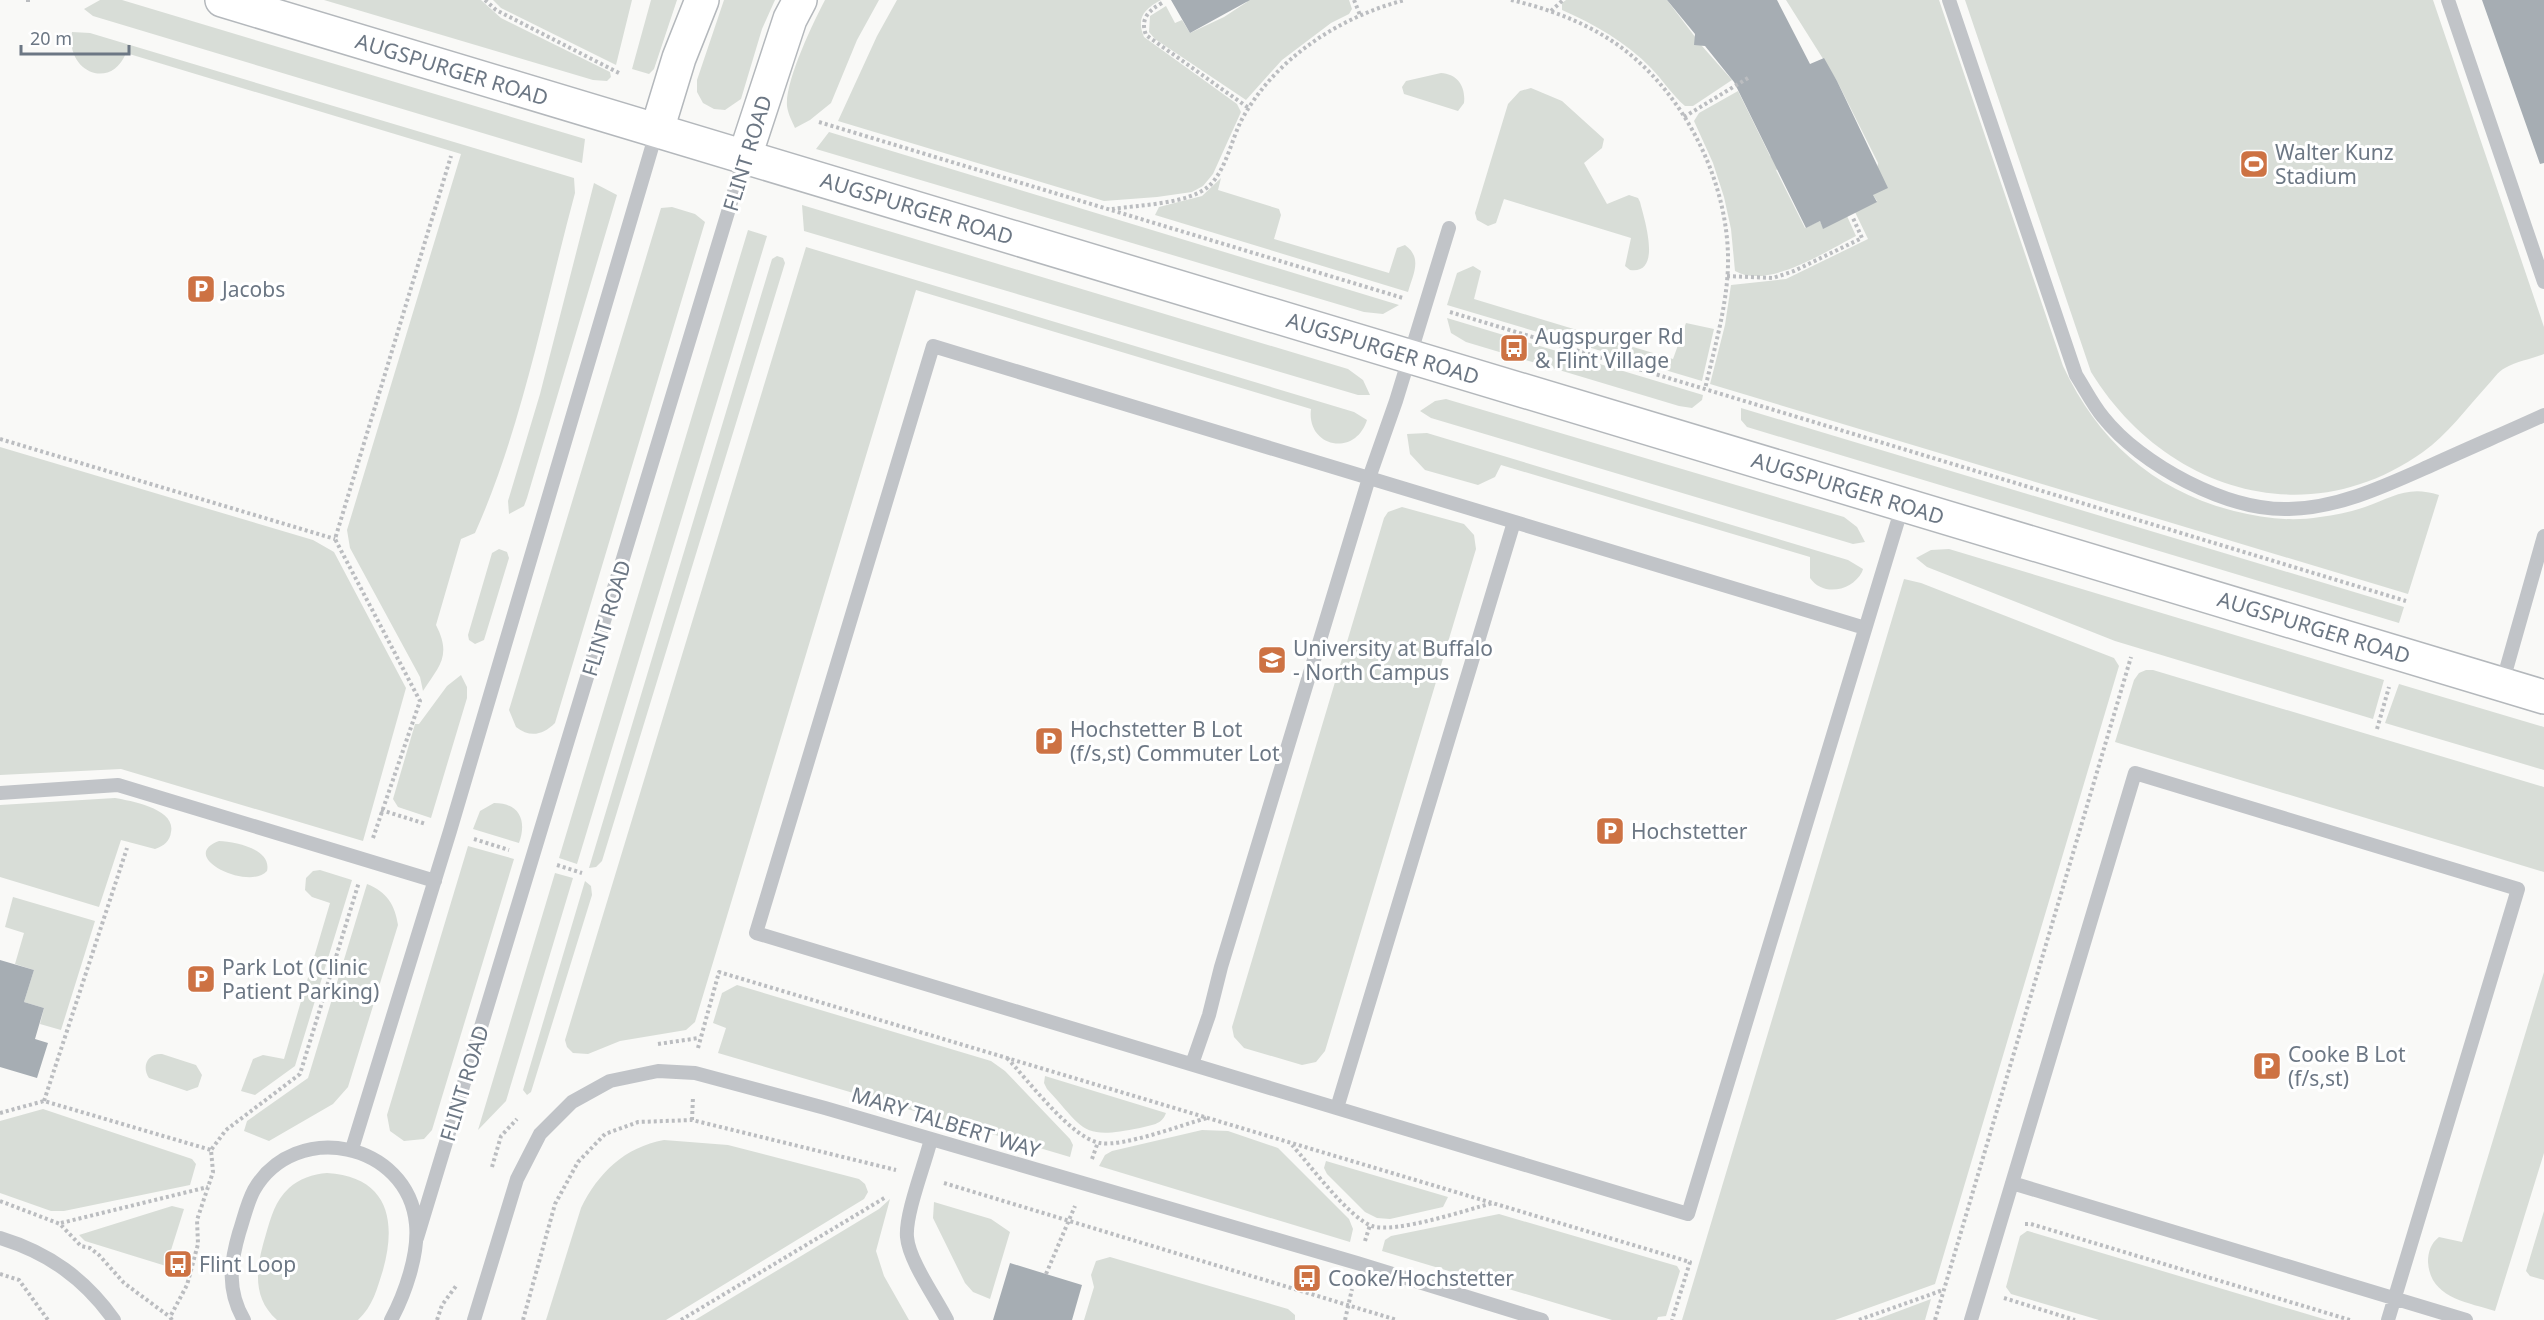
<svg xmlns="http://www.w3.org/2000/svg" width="2544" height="1320" viewBox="0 0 2544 1320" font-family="'Noto Sans',sans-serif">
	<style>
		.green { fill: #d8ddd7 }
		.building { fill: #a6adb3 }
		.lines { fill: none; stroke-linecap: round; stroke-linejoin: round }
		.secondary-casing { stroke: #b4b8bc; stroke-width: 36 }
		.path { stroke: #bbbdc0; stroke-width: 4; stroke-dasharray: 3 3; stroke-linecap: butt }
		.lane { stroke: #c1c4c8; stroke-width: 14 }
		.secondary { stroke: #fff; stroke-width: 33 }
		.labels { text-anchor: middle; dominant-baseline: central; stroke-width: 6; stroke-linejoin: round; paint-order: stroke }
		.street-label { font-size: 21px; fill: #6c7784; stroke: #fff }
		.poi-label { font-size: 21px; fill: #6c7784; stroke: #fff; text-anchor: start }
	</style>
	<rect width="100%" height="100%" fill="#f9f9f7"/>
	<path class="green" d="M100,0H122L585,139L582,163L93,16L84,9Z
		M324,0H481L501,18L610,72L611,77L607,81L593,80Z
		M493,0H632L616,65L501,8Z
		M651,0H677L654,69L649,74L632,69Z
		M724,0H775L762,29L741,99L725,110L714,109L703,103L697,92V80Z
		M825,0H879L857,40L831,103L810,120L795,128C792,121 788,114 787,106C785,81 813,23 825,0Z
		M897,0H1161C1144,9 1136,18 1144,37L1237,104L1241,112L1213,174L1203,186L1192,192L1157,197L1104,201L838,121L877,36Z
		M1246,0H1349L1352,9L1349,14L1331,23L1282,60L1246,100L1155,39L1149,32L1150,16L1166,6L1175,23L1182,20L1190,33L1224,17L1247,2Z
		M1566,0H1667L1702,46L1732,80L1693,106H1685C1672,95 1663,80 1651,68C1626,42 1594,24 1562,10V3Z
		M1786,0H1939L2063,366C2098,441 2153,490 2234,511C2262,518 2291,522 2320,517C2335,515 2351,512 2365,507C2393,497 2408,485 2439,495L2408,594L1710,384L1725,325L1731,285L1786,279L1868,239L1855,212L1877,201L1873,195L1878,163L1837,81Z
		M1965,0H2433L2544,327V354C2532,359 2517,361 2505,368C2498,371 2492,381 2486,387C2466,409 2447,435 2423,452C2305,536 2163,489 2091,372Z
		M72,32L90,33L574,178L575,193C545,304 522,428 475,533L461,539L436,625C452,656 439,666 423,691L420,677L350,548L347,530L461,154L126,53C111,91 65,72 72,32Z
		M1441,73C1457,74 1466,86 1464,103L1458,111L1404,94L1402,87L1406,81Z
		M1531,88L1562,101L1604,139L1602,148L1584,163L1607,204L1629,195L1638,198L1640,202C1644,218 1663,275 1630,270L1625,266L1631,238L1504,199L1496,223L1488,226L1477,220L1475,213L1508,104L1520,91Z
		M1738,91L1770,156L1791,163L1776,170L1805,228L1820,221L1823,228L1847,216L1856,236C1826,251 1768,290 1735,271L1731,229L1724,197L1713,163L1694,121L1699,113Z
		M829,132L1399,305L1383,314L1364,312L816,149Z
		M1221,178L1218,190L1279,209L1281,215L1274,239L1389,273L1397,248L1405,245C1423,258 1413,274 1408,292L1155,215L1159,207L1202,196Z
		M594,183L617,195L527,498L524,506L509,514L508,501L540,394Z
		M802,205L1348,369L1363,380L1370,395H1358L804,231Z
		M672,207L695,214L705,222L555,723C543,735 530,738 516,727L509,710L661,208Z
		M748,230L767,236L577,864L559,858Z
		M806,247L1354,412L1367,420C1355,458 1306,447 1311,409L916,290L695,1022L686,1030L620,1041L588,1054L573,1053L567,1047L565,1040Z
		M777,256L783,258L785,263L602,861L596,867L589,868L772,259Z
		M1473,266L1481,271L1474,299L1673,359L1686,323L1714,329L1702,381L1447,305L1457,273Z
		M1447,318L1703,395L1702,400L1692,408L1679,406L1466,342L1451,333Z
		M1446,399L1844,517L1857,527L1865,542L1853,544L1431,418L1420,411L1435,401Z
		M1741,408L2404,607L2399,623L1747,427L1741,420Z
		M1427,433L1848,560L1863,569L1862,572C1852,591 1823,597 1810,578V557L1501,465L1495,477L1478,485L1425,470L1410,454L1407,434Z
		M0,447L313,540L334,552L406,688L363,841L121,769L0,775Z
		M1402,507L1464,524L1474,535L1476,549L1325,1051L1316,1062L1302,1065L1244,1048L1234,1037L1232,1027L1384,518L1388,512Z
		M499,549L507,552L509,558L484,640L475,644L469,640L468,635L492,553Z
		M1949,549L2384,680L2373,719L2115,641L1927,567L1916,558L1931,550Z
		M1904,579L1921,583L2114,658L2119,666L1935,1284L1835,1320H1682Z
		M2146,670H2153L2544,787V872L2115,742L2134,680L2139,673Z
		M461,675L467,687V698L431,818L398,807L393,799L415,724H419L447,686Z
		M2399,684L2544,727V770L2385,723Z
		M115,798C132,801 176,809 171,832C170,841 164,846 155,849L121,840L99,907L0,877V805Z
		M494,803C520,803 527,821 519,843L473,829L480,811Z
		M219,841C236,842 272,849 267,871C250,891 176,857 219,841Z
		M468,846L514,859L432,1130L424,1139L404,1141L390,1131L387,1115Z
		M320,870L352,880L295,1066L255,1095L241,1091L253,1059L263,1055L284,1059L330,903L312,897L305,890L306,878L313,871Z
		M555,873L573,878L506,1101L478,1130Z
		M585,881L591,886L592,895L531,1092L527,1095L523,1090Z
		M367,884C387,892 395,905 398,925L348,1087L333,1104L269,1141L244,1131L247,1121L308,1078Z
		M13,897L95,921L61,1030L40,1024L44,1008L24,1002L34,970L15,964L24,933L5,927Z
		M2544,972V1153L2495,1311C2467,1302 2430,1298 2428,1262C2428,1252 2431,1243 2439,1237L2462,1242Z
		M737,985L991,1061L1005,1071L1070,1139L1073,1145L1070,1157L718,1053L726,1028L713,1023L722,993Z
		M162,1054L196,1065L202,1075L198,1087L187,1091L149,1078C141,1066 148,1053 162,1054Z
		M1045,1076L1166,1113C1162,1125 1151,1125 1140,1128C1081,1140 1085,1130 1047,1089L1044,1083Z
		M43,1109L192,1159L196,1164L190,1185L64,1211H51L0,1193V1121Z
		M1202,1130L1228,1131L1278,1148L1349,1219L1353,1229L1350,1242L1099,1166L1105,1155L1112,1151Z
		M664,1140L728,1145L859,1179L865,1184L868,1192L864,1199L666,1320H546L581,1208C598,1173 625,1147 664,1140Z
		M1326,1161L1448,1197L1443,1207L1390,1219L1377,1218L1365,1212L1327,1174L1324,1168Z
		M327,1173C388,1177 397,1220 383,1270C377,1289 373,1306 358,1320H277C250,1296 257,1264 266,1234C271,1217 275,1201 289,1188C299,1179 313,1174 327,1173Z
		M890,1199L876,1251L884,1276L909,1320H695L879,1209Z
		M934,1202L991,1219L1010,1232L990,1299L973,1292L965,1283L933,1218Z
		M172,1206L184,1209L166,1266L85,1241L79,1235Z
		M2544,1211V1280L2530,1276L2526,1271Z
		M1499,1214L1677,1266L1680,1271L1666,1316L1658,1317L1657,1320H1612L1382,1251L1385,1240L1391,1236Z
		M2027,1231H2028L2327,1320H2099L2011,1294L2006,1287L2020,1236Z
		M1110,1257L1288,1309L1295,1315V1320H1084L1094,1287L1091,1275L1096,1261Z
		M1931,1299L1925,1320H1875Z"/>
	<path class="building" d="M1171,0H1250L1190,33Z
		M1667,0H1777L1810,64L1824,58L1837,81L1888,188L1873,195L1877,202L1823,229L1820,221L1806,228L1734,82L1705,46L1694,45L1695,34Z
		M2482,0H2544V163L2540,164Z
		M0,960L34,970L24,1002L44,1008L35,1039L48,1043L37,1078L0,1067Z
		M1010,1263L1082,1285L1072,1320H993Z"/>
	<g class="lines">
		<g class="secondary-casing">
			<path id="secondary" d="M222,0L2544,697
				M657,130L679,58L702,0
				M745,156L790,19L800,0"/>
		</g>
		<path class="path" d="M485,0L496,10L619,73
			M1354,0L1360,15
			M1511,0C1546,8 1582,21 1612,41C1680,86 1726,174 1728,255C1729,300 1715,345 1705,389
			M28,2V0
			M1162,3C1148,11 1140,19 1146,35L1250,109
			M1551,11L1563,0
			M1684,117L1748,78
			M819,122L1403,298
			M1112,209C1139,205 1189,204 1209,186C1226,170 1231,141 1241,121C1274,59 1339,17 1405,0
			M1727,276L1773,278L1794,271L1862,238L1853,218
			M1450,312L2406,601
			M0,439L335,539
			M2377,729L2389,687
			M381,810L426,824
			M373,838L420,701L335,539L451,156
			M474,839L509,850
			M557,865L582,873
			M658,1044L699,1038
			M698,1048L719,972L1690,1262L1672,1320
			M1007,1058C1028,1080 1071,1138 1100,1143C1124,1147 1181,1125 1207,1118
			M44,1101L127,848
			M0,1113L44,1101L211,1150
			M692,1120L693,1097
			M1292,1145C1310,1165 1349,1218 1372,1226C1395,1234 1466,1210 1493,1203
			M1092,1159L1098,1142
			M492,1167L501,1136L517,1119
			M944,1183L1397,1320
			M0,1201L60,1224L81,1246L90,1248L99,1255L124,1283L170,1317
			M61,1223L208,1187
			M2025,1224H2031L2350,1320
			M1365,1241L1370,1225
			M0,1274L19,1280L48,1320
			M1046,1274L1075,1206
			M2004,1298L2075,1320
			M172,1320L170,1317L187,1285L198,1244L197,1220L213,1172L211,1150L226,1130L300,1074L359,882
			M437,1320L442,1305L456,1286
			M523,1320L555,1204L578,1162L605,1134L638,1122L692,1120L896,1170
			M681,1320L886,1197
			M1345,1320L1352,1289
			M1859,1320L1943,1290
			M1935,1320L2131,657"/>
		<path class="lane" d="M1949,0L2076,375C2085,389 2093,405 2103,417C2141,465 2227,511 2289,509C2339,508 2387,485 2432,465C2469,448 2507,432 2544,415
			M2448,0L2544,282
			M1865,628L933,346L756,933L1688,1214L1903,504
			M2502,684L2544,536
			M0,793L118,785L435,881
			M1192,1064L1209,1015L1221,967L1369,478L1396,401L1449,228
			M1337,1108L1514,522
			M931,1139C925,1164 905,1214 907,1237C909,1261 936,1298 947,1320
			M352,1149L450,831L657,130
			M2012,1183L2466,1320
			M0,1238C49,1253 85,1279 114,1320
			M417,1238L745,156
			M244,1320C227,1291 230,1264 239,1233C244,1218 247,1203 254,1190C295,1119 408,1142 416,1224C419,1254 405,1294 391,1320
			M474,1320L517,1179L540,1134L572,1102L610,1081L658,1071L695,1073L825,1108L1357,1263L1542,1320
			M1971,1320L2135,773L2518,889L2388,1320"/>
		<use href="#secondary" class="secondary"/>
	</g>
	<defs>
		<g id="stadium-square" transform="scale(1.5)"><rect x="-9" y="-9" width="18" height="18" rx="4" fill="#cd7243" stroke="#fff"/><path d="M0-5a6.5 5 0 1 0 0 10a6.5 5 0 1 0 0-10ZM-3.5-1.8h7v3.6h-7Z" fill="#fff"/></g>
		<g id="parking-square" transform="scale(1.5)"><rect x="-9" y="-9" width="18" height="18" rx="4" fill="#cd7243" stroke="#fff"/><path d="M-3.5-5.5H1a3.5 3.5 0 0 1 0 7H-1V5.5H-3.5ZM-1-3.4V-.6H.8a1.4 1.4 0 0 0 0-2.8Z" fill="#fff"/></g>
		<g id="bus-square" transform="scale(1.5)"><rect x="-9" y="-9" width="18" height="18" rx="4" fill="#cd7243" stroke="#fff"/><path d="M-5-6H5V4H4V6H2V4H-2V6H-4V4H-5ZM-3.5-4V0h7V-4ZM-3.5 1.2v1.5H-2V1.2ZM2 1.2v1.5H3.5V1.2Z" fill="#fff"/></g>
		<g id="university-square" transform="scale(1.5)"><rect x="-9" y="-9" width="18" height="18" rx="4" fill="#cd7243" stroke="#fff"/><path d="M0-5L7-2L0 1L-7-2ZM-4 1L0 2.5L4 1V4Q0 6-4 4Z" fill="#fff"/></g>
	</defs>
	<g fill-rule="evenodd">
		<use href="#stadium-square" x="2254" y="164"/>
		<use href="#parking-square" x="201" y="289"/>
		<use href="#bus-square" x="1514" y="348"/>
		<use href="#university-square" x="1272" y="660"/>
		<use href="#parking-square" x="1049" y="741"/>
		<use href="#parking-square" x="1610" y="831"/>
		<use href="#parking-square" x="201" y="979"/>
		<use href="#parking-square" x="2267" y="1066"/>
		<use href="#bus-square" x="178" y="1264"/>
		<use href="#bus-square" x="1307" y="1278"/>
	</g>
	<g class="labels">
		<g class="street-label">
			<text transform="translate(452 69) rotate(17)">AUGSPURGER ROAD</text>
			<text transform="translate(747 153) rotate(-73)">FLINT ROAD</text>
			<text transform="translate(917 208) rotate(17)">AUGSPURGER ROAD</text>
			<text transform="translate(1383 348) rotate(17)">AUGSPURGER ROAD</text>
			<text transform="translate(1848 488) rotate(17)">AUGSPURGER ROAD</text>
			<text transform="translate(606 618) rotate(-73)">FLINT ROAD</text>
			<text transform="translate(2314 627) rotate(17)">AUGSPURGER ROAD</text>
			<text transform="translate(464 1083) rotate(-73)">FLINT ROAD</text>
			<text transform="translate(946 1122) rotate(17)">MARY TALBERT WAY</text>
		</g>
		<g class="poi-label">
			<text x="2275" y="152">Walter Kunz<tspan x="2275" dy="24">Stadium</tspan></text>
			<text x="222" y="289">Jacobs</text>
			<text x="1535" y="336">Augspurger Rd<tspan x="1535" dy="24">&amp; Flint Village</tspan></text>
			<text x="1293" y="648">University at Buffalo<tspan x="1293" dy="24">- North Campus</tspan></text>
			<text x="1070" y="729">Hochstetter B Lot<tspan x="1070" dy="24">(f/s,st) Commuter Lot</tspan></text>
			<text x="1631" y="831">Hochstetter</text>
			<text x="222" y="967">Park Lot (Clinic<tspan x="222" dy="24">Patient Parking)</tspan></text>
			<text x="2288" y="1054">Cooke B Lot<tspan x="2288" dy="24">(f/s,st)</tspan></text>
			<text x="199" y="1264">Flint Loop</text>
			<text x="1328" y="1278">Cooke/Hochstetter</text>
		</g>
	</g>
	<path d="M21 45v9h108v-9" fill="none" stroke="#6c7784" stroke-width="3"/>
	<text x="30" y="45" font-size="18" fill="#6c7784" stroke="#ffffff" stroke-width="4.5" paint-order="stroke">20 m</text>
</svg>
